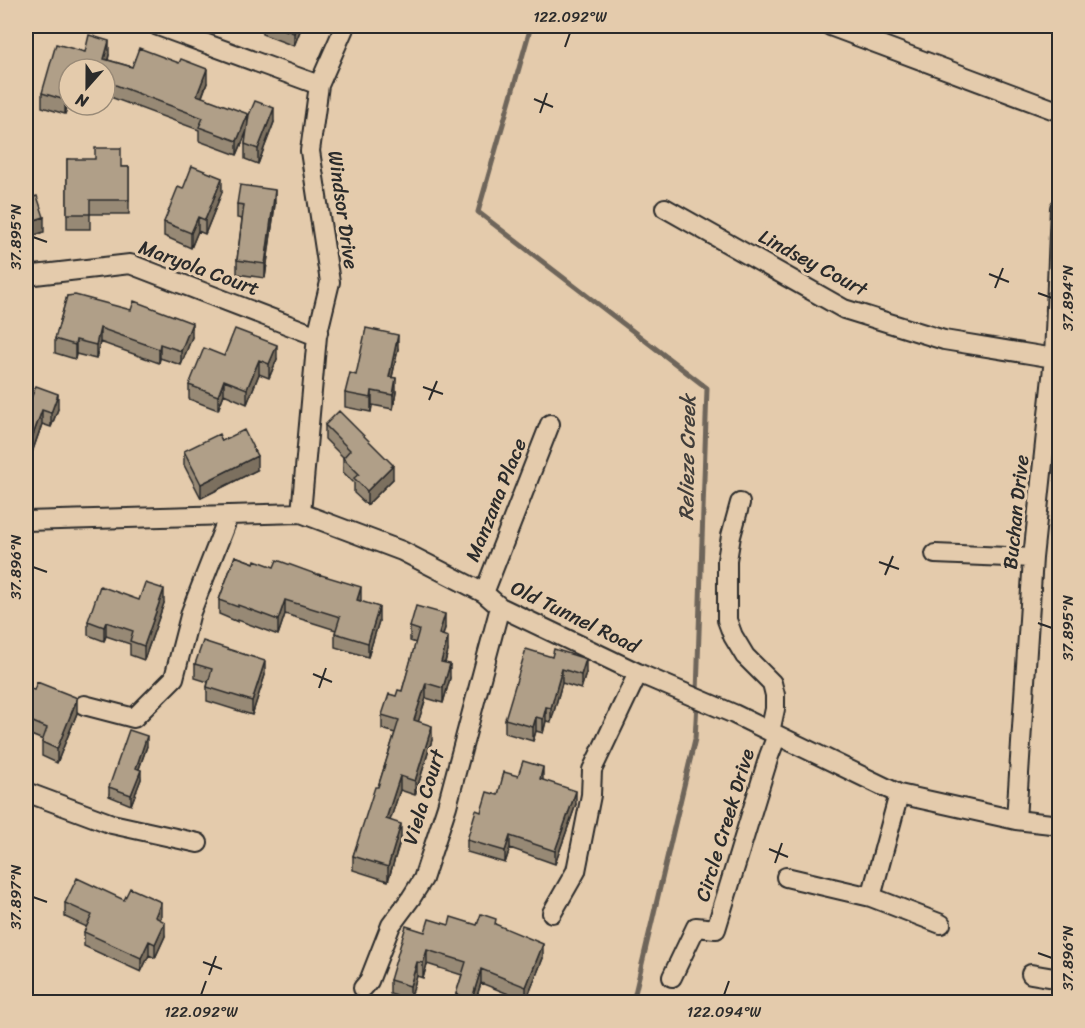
<svg xmlns="http://www.w3.org/2000/svg" width="1085" height="1028" viewBox="0 0 1085 1028" font-family="Sriracha,sans-serif">
	<style>
		.lines { fill: none; stroke-linecap: round; stroke-linejoin: round }
		.stream { stroke: #6e655a; stroke-width: 5 }
		.minor-casing { stroke: #2b2b2b; stroke-width: 22 }
		.minor { stroke: #e4cbac; stroke-width: 18 }
		.wall { fill: #978975; stroke: #2b2b2b; stroke-width: 1.5 }
		.shaded-wall { fill: #7b6f5f; stroke: #2b2b2b; stroke-width: 1.5 }
		.building { fill: #b09f88; stroke: #2b2b2b; stroke-width: 1.5 }
		.ticks { fill: none; stroke: #2b2b2b; stroke-width: 2 }
		.labels { text-anchor: middle; dominant-baseline: central; stroke-width: 6; stroke-linejoin: round; paint-order: stroke }
		.street-label { font-size: 20px; fill: #2b2b2b; stroke: #e4cbac }
		.water-label { font-size: 21px; font-style: italic; fill: #413e3b; stroke: #e4cbac }
		.neatline { fill: none; stroke: #2b2b2b; stroke-width: 2 }
		.ticks-label { font-size: 15px; text-anchor: middle; fill: #2b2b2b }
	</style>
	<rect width="100%" height="100%" fill="#e4cbac"/>
	<filter id="ink" filterUnits="userSpaceOnUse"><feTurbulence type="fractalNoise" baseFrequency=".0167" numOctaves="2"/><feDisplacementMap in="SourceGraphic" scale="12" xChannelSelector="R" yChannelSelector="G"/><feConvolveMatrix kernelMatrix="1 2 1 2 8 2 1 2 1" color-interpolation-filters="sRGB"/></filter>
	<g filter="url(#ink)">
		<g class="lines">
			<path class="stream" d="M531,26L478,212L707,388L697,693
				M633,1002L695,739L697,702"/>
			<g class="minor-casing">
				<path id="minor" d="M158,26L319,85
					M830,26L1060,112
					M665,208L844,309L944,340L1054,358
					M26,276L130,264L317,336
					M740,503L731,536L727,560V620L733,636L745,656L772,683L775,695V709L770,732
					M301,513L317,336L330,282L310,151L319,85L345,26
					M26,521L301,513L402,551L484,593L500,607L638,673L734,714L899,794L1016,820L1060,825
					M935,554L1033,558
					M484,593L550,424
					M84,705L134,718L174,678L191,612L229,515
					M26,792L112,824L198,843
					M1016,820L1033,558L1054,358L1060,208
					M786,877L871,897L941,924
					M871,897L899,794
					M552,913L576,871L591,795L592,770L638,673
					M1031,974L1060,979
					M672,977L696,927L716,929L769,756L777,735
					M363,988L369,981L391,925L411,898L423,879L447,806L500,607"/>
			</g>
			<use href="#minor" class="minor"/>
		</g>
		<path class="wall" d="M262,26H302L294,46L262,34Z
			M85,52L109,55L108,60L132,67L207,83L202,97L248,124L274,122L258,164L245,159V144L247,131L237,155L199,141V130L105,95V69H69V101L65,114L42,107V93Z
			M67,159L121,167H129V214H90V229H67Z
			M183,189L222,192L205,234L198,231L191,248L164,236V222Z
			M237,204H275L265,278L237,274V260L242,219L237,218Z
			M67,296L192,337L181,365L160,358L159,363L100,342L96,359L76,354L75,359L55,353V339Z
			M398,349L392,377L396,392L393,409L372,405L371,412L345,407V393L356,375Z
			M224,356L277,359L269,378L259,374L247,404L224,394L218,410L189,399V385Z
			M26,402L58,409L51,427L42,424L29,461L26,459Z
			M325,425L393,479L367,505L354,493V483L343,472V457L325,439Z
			M184,451L257,470L201,498L184,465Z
			M235,556L361,601L379,621L368,657L335,647V633L336,630L285,614L278,635L238,620V622L219,614V600Z
			M139,600L164,603L144,660L130,655V644L106,636L104,641L88,635V621Z
			M410,627L445,628L443,636L448,651L445,663L450,678L443,703L426,698L418,722L432,740L415,795L400,790L390,820L401,838L388,881L353,870V856L378,787L395,733L382,729V715L396,696L402,691L416,643L410,641Z
			M552,657L586,673L581,689L562,683L551,722L546,721L543,733L536,731L533,741L505,733V719Z
			M195,664L265,675L252,715L207,701V687L208,682L195,678Z
			M26,687L77,713L57,763L42,756V742L43,740L26,733Z
			M147,746L139,769L141,779L131,805L109,796V787Z
			M518,776L543,780L576,804L555,864L510,848L505,863L467,852V840L481,812L498,795Z
			M65,903L161,917L160,919L165,936L155,958L149,955L141,972L84,946V932L87,927L65,917Z
			M449,925H496L543,958L526,1001L481,983L475,1002H456V994L462,975L427,964L423,978L417,976L410,1000L390,994V980L425,932Z"/>
		<path class="shaded-wall" d="M297,26H302L294,46V33Z
			M109,41V55L105,70L104,59Z
			M207,69V83L197,109V95Z
			M69,87V101L65,114V100Z
			M274,108V122L258,164V149Z
			M248,114V128L237,155V141Z
			M222,178V192L205,234V220Z
			M275,190V204L265,278V264Z
			M44,217V232L26,238V223Z
			M198,217V231L191,248V233Z
			M192,323V337L181,365V351Z
			M100,328V342L96,359V345Z
			M398,335V349L389,391V377Z
			M76,340V354L75,359V345Z
			M160,344V358L159,363V349Z
			M277,345V359L269,378V364Z
			M259,360V374L247,404V389Z
			M396,378V392L393,409V395Z
			M224,380V394L218,410V396Z
			M372,391V405L371,412V398Z
			M58,394V409L51,427V413Z
			M42,410V424L29,461V446Z
			M257,456V470L201,498V484Z
			M393,465V479L367,505V491Z
			M361,587V601L357,600Z
			M164,589V603L144,660V646Z
			M285,600V614L278,635V620Z
			M379,607V621L368,657V643Z
			M445,614V628L439,649V634Z
			M106,622V636L104,641V627Z
			M448,637V651L441,676V662Z
			M586,659V673L581,689V675Z
			M265,661V675L252,715V701Z
			M450,664V678L443,703V688Z
			M562,669V683L551,722V708Z
			M426,683V698L414,735V720Z
			M77,699V713L57,763V749Z
			M546,707V721L543,733V719Z
			M536,717V731L533,741V727Z
			M432,726V740L415,795V781Z
			M147,736V746L136,777V768Z
			M543,767V779L540,791V779Z
			M141,770V779L131,805V795Z
			M400,776V790L386,833V819Z
			M576,791V804L555,864V851Z
			M401,824V838L388,881V867Z
			M510,836V848L505,863V851Z
			M161,902V917L155,931V917Z
			M165,922V936L155,958V944Z
			M149,941V955L141,972V958Z
			M543,944V958L526,1001V987Z
			M427,950V964L423,978V963Z
			M417,962V976L410,1000V986Z
			M481,969V983L475,1002H472V999Z"/>
		<path class="building" d="M273,26H297L294,33Z
			M89,35L109,41L104,59L132,67L139,48L179,63L181,59L207,69L197,95L248,114L237,141L199,127L203,118L105,81V69H69V87L65,100L42,93L56,44L85,52Z
			M255,101L274,108L258,149L245,144L249,115Z
			M95,148H121V167H129V200H90V214H67V159H95Z
			M192,166L222,178L205,220L198,217L191,233L164,222L178,187L183,189Z
			M26,169L34,197L37,196L44,217L26,223Z
			M240,185L275,190L265,264L237,260L244,205L237,204Z
			M75,295L131,310L134,301L192,323L181,351L160,344L159,349L100,328L96,345L76,340L75,345L55,339L67,296Z
			M366,328L398,335L389,377L396,378L393,395L372,391L371,398L345,393L350,373L356,375Z
			M235,329L277,345L269,364L259,360L247,389L224,380L218,396L189,385L204,348L224,356Z
			M36,386L58,394L51,413L42,410L29,446L26,445V402L29,403Z
			M339,411L393,465L367,491L354,478L359,474L343,458L350,450L325,425Z
			M244,430L257,456L201,484L184,451L219,434L222,441Z
			M235,556L254,563L255,560L274,567L277,560L318,575V574L361,587L357,600L379,607L368,643L335,633L340,617L285,600L278,620L238,605V607L219,600Z
			M145,583L164,589L144,646L130,641L133,631L106,622L104,627L88,621L100,586L139,600Z
			M416,606L445,614L439,634L448,637L441,662L450,664L443,688L426,683L414,720L432,726L415,781L400,776L386,819L401,824L388,867L353,856L375,787H378L399,720L382,715L389,694L396,696L398,690L402,691L419,630L410,627Z
			M203,641L265,661L252,701L207,687L212,669L195,664Z
			M526,649L552,657L554,649L586,659L581,675L562,669L551,708L546,707L543,719L536,717L533,727L505,719Z
			M37,682L75,697L77,699L57,749L42,742L47,728L26,719L29,708L26,707V687L34,690Z
			M129,730L147,736L136,768L141,770L131,795L109,787Z
			M523,761L543,767L540,779L576,791L555,851L510,836L505,851L467,840L476,810L481,812L487,792L498,795L504,772L518,776Z
			M77,878L124,900L130,888L161,902L155,917L165,922L155,944L149,941L141,958L84,932L92,915L65,903Z
			M481,914L496,919L495,924L543,944L526,987L481,969L472,999L456,994L466,962L427,950L423,963L417,962L410,986L390,980L406,926L425,932L429,919L449,925L451,917L477,925Z"/>
	</g>
	<path class="ticks" d="M565,47L570,33M534,99L553,107M540,113L547,93M33,237L47,242M989,274L1009,282M995,288L1003,268M1038,293L1052,298M423,387L443,394M429,400L437,381M879,562L899,569M33,567L47,572M885,575L893,556M1038,623L1052,628M313,674L332,682M319,688L326,668M769,849L788,857M775,863L782,843M33,897L47,902M1038,953L1052,958M203,962L222,969M209,975L216,956M201,995L206,981M724,995L729,981"/>
	<g class="labels">
		<g class="street-label">
			<text transform="translate(343 210) rotate(82)">Windsor Drive</text>
			<text transform="translate(813 263) rotate(28)">Lindsey Court</text>
			<text transform="translate(199 268) rotate(20)">Maryola Court</text>
			<text transform="translate(496 500) rotate(-68)">Manzana Place</text>
			<text transform="translate(1016 512) rotate(-84)">Buchan Drive</text>
			<text transform="translate(575 617) rotate(26)">Old Tunnel Road</text>
			<text transform="translate(424 797) rotate(-73)">Viela Court</text>
			<text transform="translate(725 825) rotate(-73)">Circle Creek Drive</text>
		</g>
		<g class="water-label">
			<text transform="translate(687 458) rotate(-89)">Relieze Creek</text>
		</g>
	</g>
	<rect width="1085" height="1028" fill="none" stroke="#e4cbac" stroke-width="66"/>
	<g transform="translate(87 87) rotate(201)"><circle r="28" fill="#e4cbac" stroke="#9a8b78" stroke-width="1.5"/>
	<path d="M0-4.5L10 22L0 15L-10 22Z" fill="#2b2b2b"/>
	<text y="-9" font-size="16" font-weight="bold" text-anchor="middle" fill="#2b2b2b">N</text>
	</g>
	<rect x="33" y="33" width="1019" height="962" class="neatline"/>
	<g class="ticks-label">
		<text x="570" y="22">122.092°W</text>
		<text transform="translate(16 237) rotate(-90)" y="5">37.895°N</text>
		<text transform="translate(1068 298) rotate(-90)" y="5">37.894°N</text>
		<text transform="translate(16 567) rotate(-90)" y="5">37.896°N</text>
		<text transform="translate(1068 628) rotate(-90)" y="5">37.895°N</text>
		<text transform="translate(16 897) rotate(-90)" y="5">37.897°N</text>
		<text transform="translate(1068 958) rotate(-90)" y="5">37.896°N</text>
		<text x="201" y="1017">122.092°W</text>
		<text x="724" y="1017">122.094°W</text>
	</g>
</svg>
